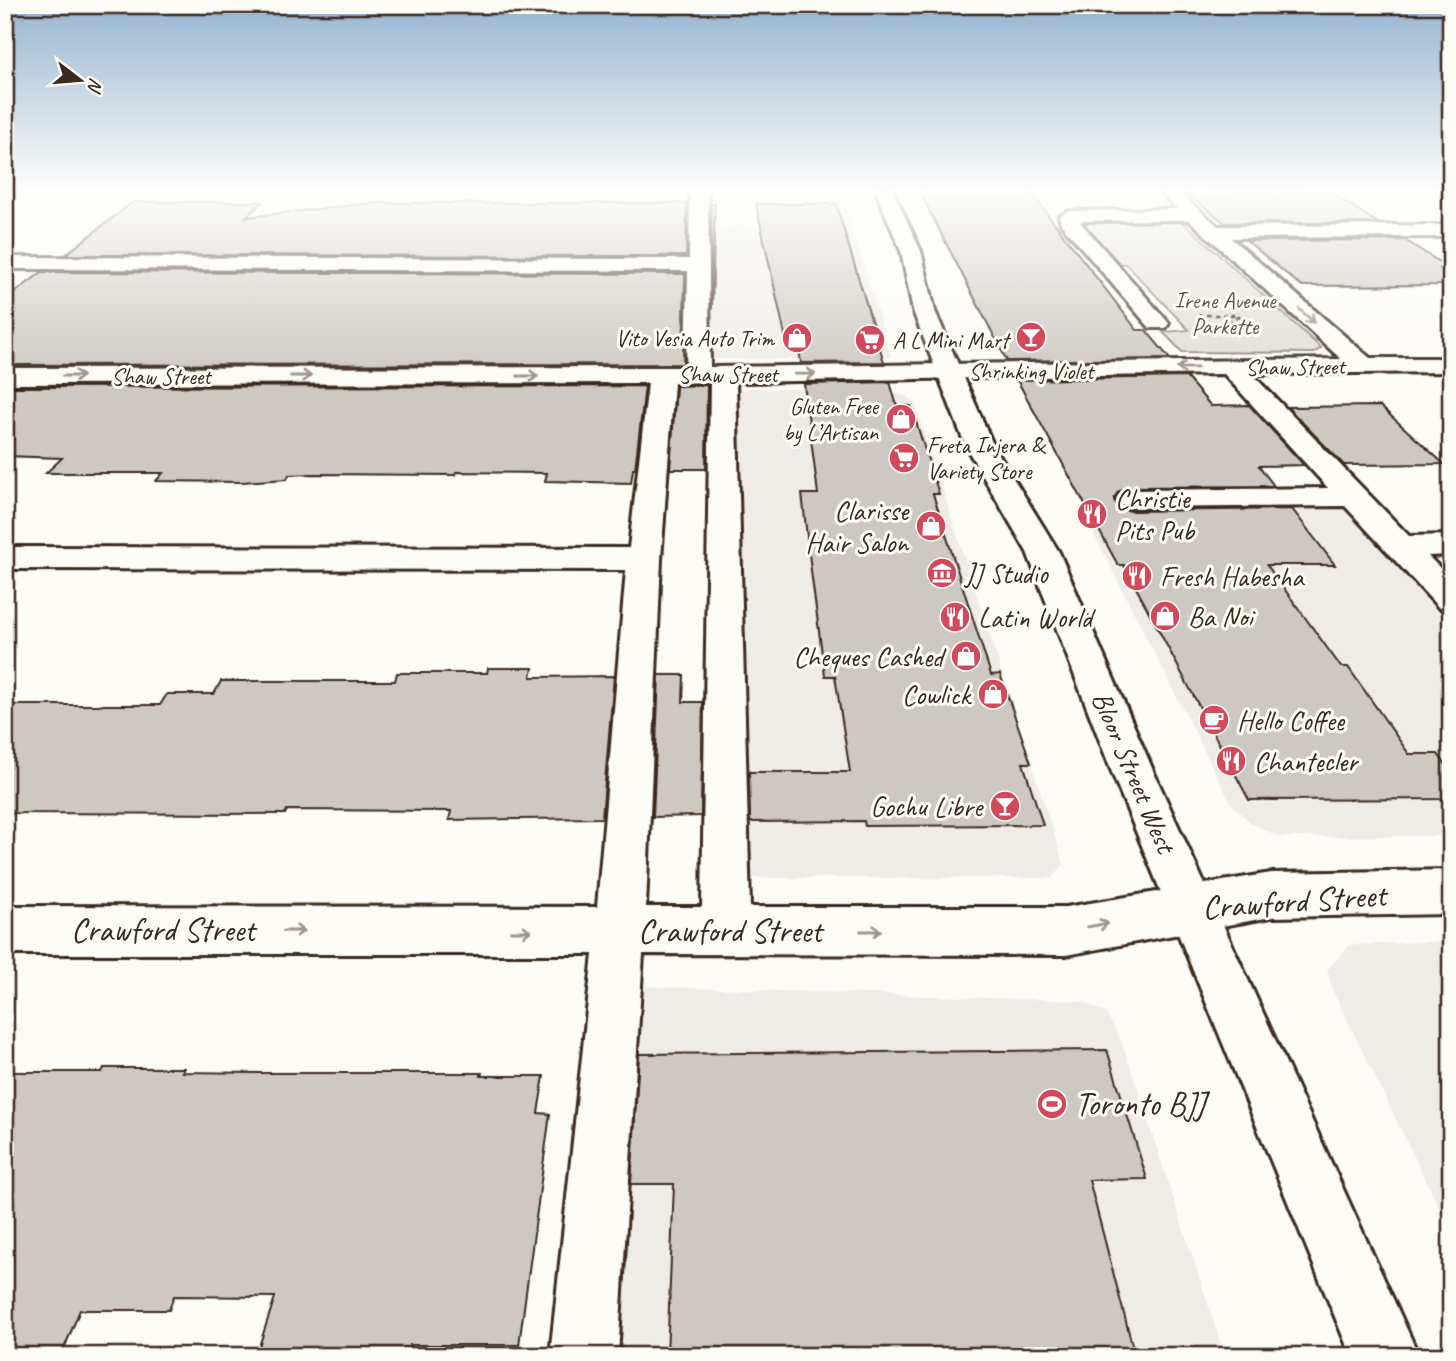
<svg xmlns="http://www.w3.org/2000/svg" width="1456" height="1361" viewBox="0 0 1456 1361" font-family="Caveat,sans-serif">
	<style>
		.built { fill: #efece7 }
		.green { fill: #e1ded7; stroke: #8e847a; stroke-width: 2 }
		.building { fill: #cdc8c2; stroke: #3b2a1e; stroke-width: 2 }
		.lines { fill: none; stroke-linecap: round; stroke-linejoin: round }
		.minor-casing { stroke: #3b2a1e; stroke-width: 6 }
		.major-casing { stroke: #3b2a1e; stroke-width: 6 }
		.path { stroke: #3b2a1e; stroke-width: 2.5; stroke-dasharray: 4.5 3.5; stroke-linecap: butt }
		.minor { fill: #fdfcf7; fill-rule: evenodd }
		.major { fill: #fdfcf7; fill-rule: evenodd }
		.oneway { stroke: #9c938a }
		.labels { text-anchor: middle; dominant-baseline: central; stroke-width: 6; stroke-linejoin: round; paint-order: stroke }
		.far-park-label { font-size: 23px; fill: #64574c; stroke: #fdfcf7 }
		.far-poi-label { font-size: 23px; fill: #3b2a1e; stroke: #fdfcf7; text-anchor: end }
		.far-street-label { font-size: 23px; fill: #3b2a1e; stroke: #fdfcf7 }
		.poi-label { font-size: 28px; fill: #3b2a1e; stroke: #fdfcf7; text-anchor: start }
		.street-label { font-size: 28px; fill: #3b2a1e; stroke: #fdfcf7 }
		.near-street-label { font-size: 33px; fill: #3b2a1e; stroke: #fdfcf7 }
		.near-poi-label { font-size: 33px; fill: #3b2a1e; stroke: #fdfcf7; text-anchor: start }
	</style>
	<rect width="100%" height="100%" fill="#fdfcf7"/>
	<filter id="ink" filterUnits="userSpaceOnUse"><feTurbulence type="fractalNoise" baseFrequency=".0143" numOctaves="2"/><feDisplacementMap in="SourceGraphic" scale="14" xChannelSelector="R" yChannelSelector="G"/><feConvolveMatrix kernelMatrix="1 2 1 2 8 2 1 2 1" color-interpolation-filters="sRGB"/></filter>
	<g filter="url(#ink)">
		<path class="built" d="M789,196H841L844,199L891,357L872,359H708L714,227L792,223Z
			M726,388L889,391L908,397L915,404L1064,865L1052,878H740Z
			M1348,506L1451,583V836L1280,837L1252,824L1232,805L1080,507Z
			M1451,941V1232L1333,991L1327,970L1350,945Z
			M637,986L1081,1001L1106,1013L1122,1042L1225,1356H612Z"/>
		<path class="green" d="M1180,219L1321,348L1314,353L1182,352L1163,332L1189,330L1126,264H1116L1081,223L1087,220Z"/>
		<path class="building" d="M918,189H1028L1137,330H1146L1170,359L1007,361Z
			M1181,189L1328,191L1378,223H1225Z
			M133,202H262L246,217L372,203H680L687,204L686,256L65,255Z
			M711,204H715L712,309Z
			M756,204H836L884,362L801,363L799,349H788Z
			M1405,240L1450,269H1441L1451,276V285L1301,286L1247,241Z
			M42,272L685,274L683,364L5,365V300Z
			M1186,377L1211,406L1249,405L1304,465L1259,466L1274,486L1131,487L1118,492L1114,500L1119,508L1131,511L1292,509L1335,565H1267L1341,667H1348L1409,754H1438L1451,772V799L1249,800L1124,565H1118L1017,380Z
			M890,382L897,406H911L939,494H933L991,675L1000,674L1031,763H1023L1043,825L865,826L864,821L750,822L749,772H850L835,676H825L812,579L802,494H818L804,384Z
			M707,385L706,469H670L676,386Z
			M645,386L635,469H633L631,483L545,481L547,473L456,472L455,475L310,474L289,475L287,479L242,482L156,481L163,473H46L62,458L5,456V387Z
			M1380,406L1444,464L1344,465L1287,407Z
			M488,668H533L531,677L614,676L602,818L449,820L451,811L287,810L285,814L5,813V705H160L167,694H214L221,681H395L397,673H487Z
			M659,675H684L683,702H703L701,816L653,817Z
			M1107,1050L1147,1179L1089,1180L1135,1356H667L674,1184H631L639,1054Z
			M104,1068H184L182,1072L258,1073H482L481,1076H544L538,1113L550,1114L519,1345H410L407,1356H256L275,1297L174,1296L169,1310H80L61,1356H5V1072H102Z"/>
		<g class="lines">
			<g class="minor-casing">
				<path id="minor" d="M690,189H708L710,367L1341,359L1189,220L1079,221L1169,323L1166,328H1150L1061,224L1059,216L1068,211L1177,209L1157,189H1175L1218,226L1451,225V237L1231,238L1370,358H1451V372L1252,374L1409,536L1451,535V555L1428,556L1451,579V612L1439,608L1345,506L1131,508L1120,505L1116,499L1120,493L1131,490L1328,488L1224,374L736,382L750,907H1066L1271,873L1451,870V914L1271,917L1066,955L643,954L618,1356H550L593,954H5V906L597,907L626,570L5,569V547L629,548L648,383L5,384V368L686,367L688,271L5,269V257L689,259ZM710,382L702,907H646L661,559L674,383Z"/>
			</g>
			<g class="major-casing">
				<path id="major" d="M875,189H892L921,251L935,311L994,447L1059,552L1155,775L1419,1356H1351L1113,775L1027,552L966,447L913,311L901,251Z"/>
			</g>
			<path class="path" d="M1198,315H1238L1250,328
				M1223,328L1238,316"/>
			<use href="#minor" class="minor"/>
			<use href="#major" class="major"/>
		</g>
		<defs><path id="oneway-shaft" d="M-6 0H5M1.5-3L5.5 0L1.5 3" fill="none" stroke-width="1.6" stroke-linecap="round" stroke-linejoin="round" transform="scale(1.75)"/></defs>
		<g class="oneway">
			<use href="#oneway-shaft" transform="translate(1307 316) rotate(42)"/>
			<use href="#oneway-shaft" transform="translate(1187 368) rotate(179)"/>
			<use href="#oneway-shaft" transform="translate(805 374) rotate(-1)"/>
			<use href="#oneway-shaft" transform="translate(73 376)"/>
			<use href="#oneway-shaft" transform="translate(301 376)"/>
			<use href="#oneway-shaft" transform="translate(528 376)"/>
			<use href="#oneway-shaft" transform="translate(1098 925) rotate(-10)"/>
			<use href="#oneway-shaft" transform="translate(294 931)"/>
			<use href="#oneway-shaft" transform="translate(521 931)"/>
			<use href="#oneway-shaft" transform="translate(871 931)"/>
		</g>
	</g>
	<linearGradient id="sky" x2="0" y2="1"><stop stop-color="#96b4d0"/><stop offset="0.5" stop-color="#fefefb"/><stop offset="1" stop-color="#fefefb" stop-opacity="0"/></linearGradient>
	<rect width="1456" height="380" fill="url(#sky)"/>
	<defs>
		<g id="bar-disc" transform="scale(1.575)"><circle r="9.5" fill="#d1495b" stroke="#fdfcf7"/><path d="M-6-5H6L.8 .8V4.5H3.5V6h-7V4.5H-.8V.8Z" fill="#fff"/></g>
		<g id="shop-disc" transform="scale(1.575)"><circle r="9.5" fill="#d1495b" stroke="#fdfcf7"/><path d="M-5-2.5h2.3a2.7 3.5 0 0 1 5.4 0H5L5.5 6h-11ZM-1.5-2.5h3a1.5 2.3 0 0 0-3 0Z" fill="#fff"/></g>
		<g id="supermarket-disc" transform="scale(1.575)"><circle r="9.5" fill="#d1495b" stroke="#fdfcf7"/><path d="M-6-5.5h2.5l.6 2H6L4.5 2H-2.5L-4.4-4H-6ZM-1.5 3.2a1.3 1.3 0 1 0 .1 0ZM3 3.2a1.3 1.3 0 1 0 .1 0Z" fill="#fff"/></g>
		<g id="restaurant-disc" transform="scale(1.575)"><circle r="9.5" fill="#d1495b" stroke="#fdfcf7"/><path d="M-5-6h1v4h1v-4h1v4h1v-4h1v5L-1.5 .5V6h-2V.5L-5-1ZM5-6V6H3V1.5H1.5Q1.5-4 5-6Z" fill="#fff"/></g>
		<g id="museum-disc" transform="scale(1.575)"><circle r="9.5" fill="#d1495b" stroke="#fdfcf7"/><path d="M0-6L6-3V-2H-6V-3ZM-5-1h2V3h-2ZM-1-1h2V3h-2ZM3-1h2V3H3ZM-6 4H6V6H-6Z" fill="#fff"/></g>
		<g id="cafe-disc" transform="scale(1.575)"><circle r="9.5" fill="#d1495b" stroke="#fdfcf7"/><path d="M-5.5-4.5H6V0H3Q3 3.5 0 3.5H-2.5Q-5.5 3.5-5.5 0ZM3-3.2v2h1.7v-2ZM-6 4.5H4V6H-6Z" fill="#fff"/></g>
		<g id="stadium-disc" transform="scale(1.575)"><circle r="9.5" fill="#d1495b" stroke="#fdfcf7"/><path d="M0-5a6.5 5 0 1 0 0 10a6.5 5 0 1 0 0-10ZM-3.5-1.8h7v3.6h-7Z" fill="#fff"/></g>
	</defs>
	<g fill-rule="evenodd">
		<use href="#bar-disc" x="1031" y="337"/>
		<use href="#shop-disc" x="797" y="338"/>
		<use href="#supermarket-disc" x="870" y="340"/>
		<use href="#shop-disc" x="901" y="419"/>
		<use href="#supermarket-disc" x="904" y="458"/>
		<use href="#restaurant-disc" x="1092" y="514"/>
		<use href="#shop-disc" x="931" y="526"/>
		<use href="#museum-disc" x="942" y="573"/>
		<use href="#restaurant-disc" x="1137" y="576"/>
		<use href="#shop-disc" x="1165" y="616"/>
		<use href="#restaurant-disc" x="955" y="617"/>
		<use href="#shop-disc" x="966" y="656"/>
		<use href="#shop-disc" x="993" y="694"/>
		<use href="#cafe-disc" x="1214" y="720"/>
		<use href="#restaurant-disc" x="1231" y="761"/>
		<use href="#bar-disc" x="1005" y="806"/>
		<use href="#stadium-disc" x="1052" y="1104"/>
	</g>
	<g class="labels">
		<g class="far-park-label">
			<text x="1225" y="300">Irene Avenue<tspan x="1225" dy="26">Parkette</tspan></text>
		</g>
		<g class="far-poi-label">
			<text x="774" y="338">Vito Vesia Auto Trim</text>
			<text x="893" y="340" text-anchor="start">A L Mini Mart</text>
			<text x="1031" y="371" text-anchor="middle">Shrinking Violet</text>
			<text x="878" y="406">Gluten Free<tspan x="878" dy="26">by L’Artisan</tspan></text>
			<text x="927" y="445" text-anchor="start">Freta Injera &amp;<tspan x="927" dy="26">Variety Store</tspan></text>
		</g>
		<g class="far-street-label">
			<text transform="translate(1295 367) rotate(-1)">Shaw Street</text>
			<text x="728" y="374">Shaw Street</text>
			<text x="161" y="376">Shaw Street</text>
		</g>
		<g class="poi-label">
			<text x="1115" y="498">Christie<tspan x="1115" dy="32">Pits Pub</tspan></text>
			<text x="908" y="510" text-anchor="end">Clarisse<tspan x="908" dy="32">Hair Salon</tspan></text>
			<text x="965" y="573">JJ Studio</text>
			<text x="1160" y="576">Fresh Habesha</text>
			<text x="1188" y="616">Ba Noi</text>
			<text x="978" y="617">Latin World</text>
			<text x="943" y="656" text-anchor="end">Cheques Cashed</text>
			<text x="970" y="694" text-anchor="end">Cowlick</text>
			<text x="1237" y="720">Hello Coffee</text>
			<text x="1254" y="761">Chantecler</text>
			<text x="982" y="806" text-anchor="end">Gochu Libre</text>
		</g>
		<g class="street-label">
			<text transform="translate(1134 772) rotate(67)">Bloor Street West</text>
		</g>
		<g class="near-street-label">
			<text transform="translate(1294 901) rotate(-4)">Crawford Street</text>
			<text x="163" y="930">Crawford Street</text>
			<text x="730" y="931">Crawford Street</text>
		</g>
		<g class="near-poi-label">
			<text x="1075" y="1104">Toronto BJJ</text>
		</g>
	</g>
	<rect width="1456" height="1361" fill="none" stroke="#fdfcf7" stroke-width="28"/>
	<rect x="14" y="14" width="1428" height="1333" fill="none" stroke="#3b2a1e" stroke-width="2.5" filter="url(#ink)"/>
	<g transform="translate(80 80) rotate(106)" stroke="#fdfcf7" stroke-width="5" paint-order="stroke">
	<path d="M0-5L12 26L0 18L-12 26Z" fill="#3b2a1e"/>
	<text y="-10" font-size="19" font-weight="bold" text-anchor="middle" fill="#3b2a1e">N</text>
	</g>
</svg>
